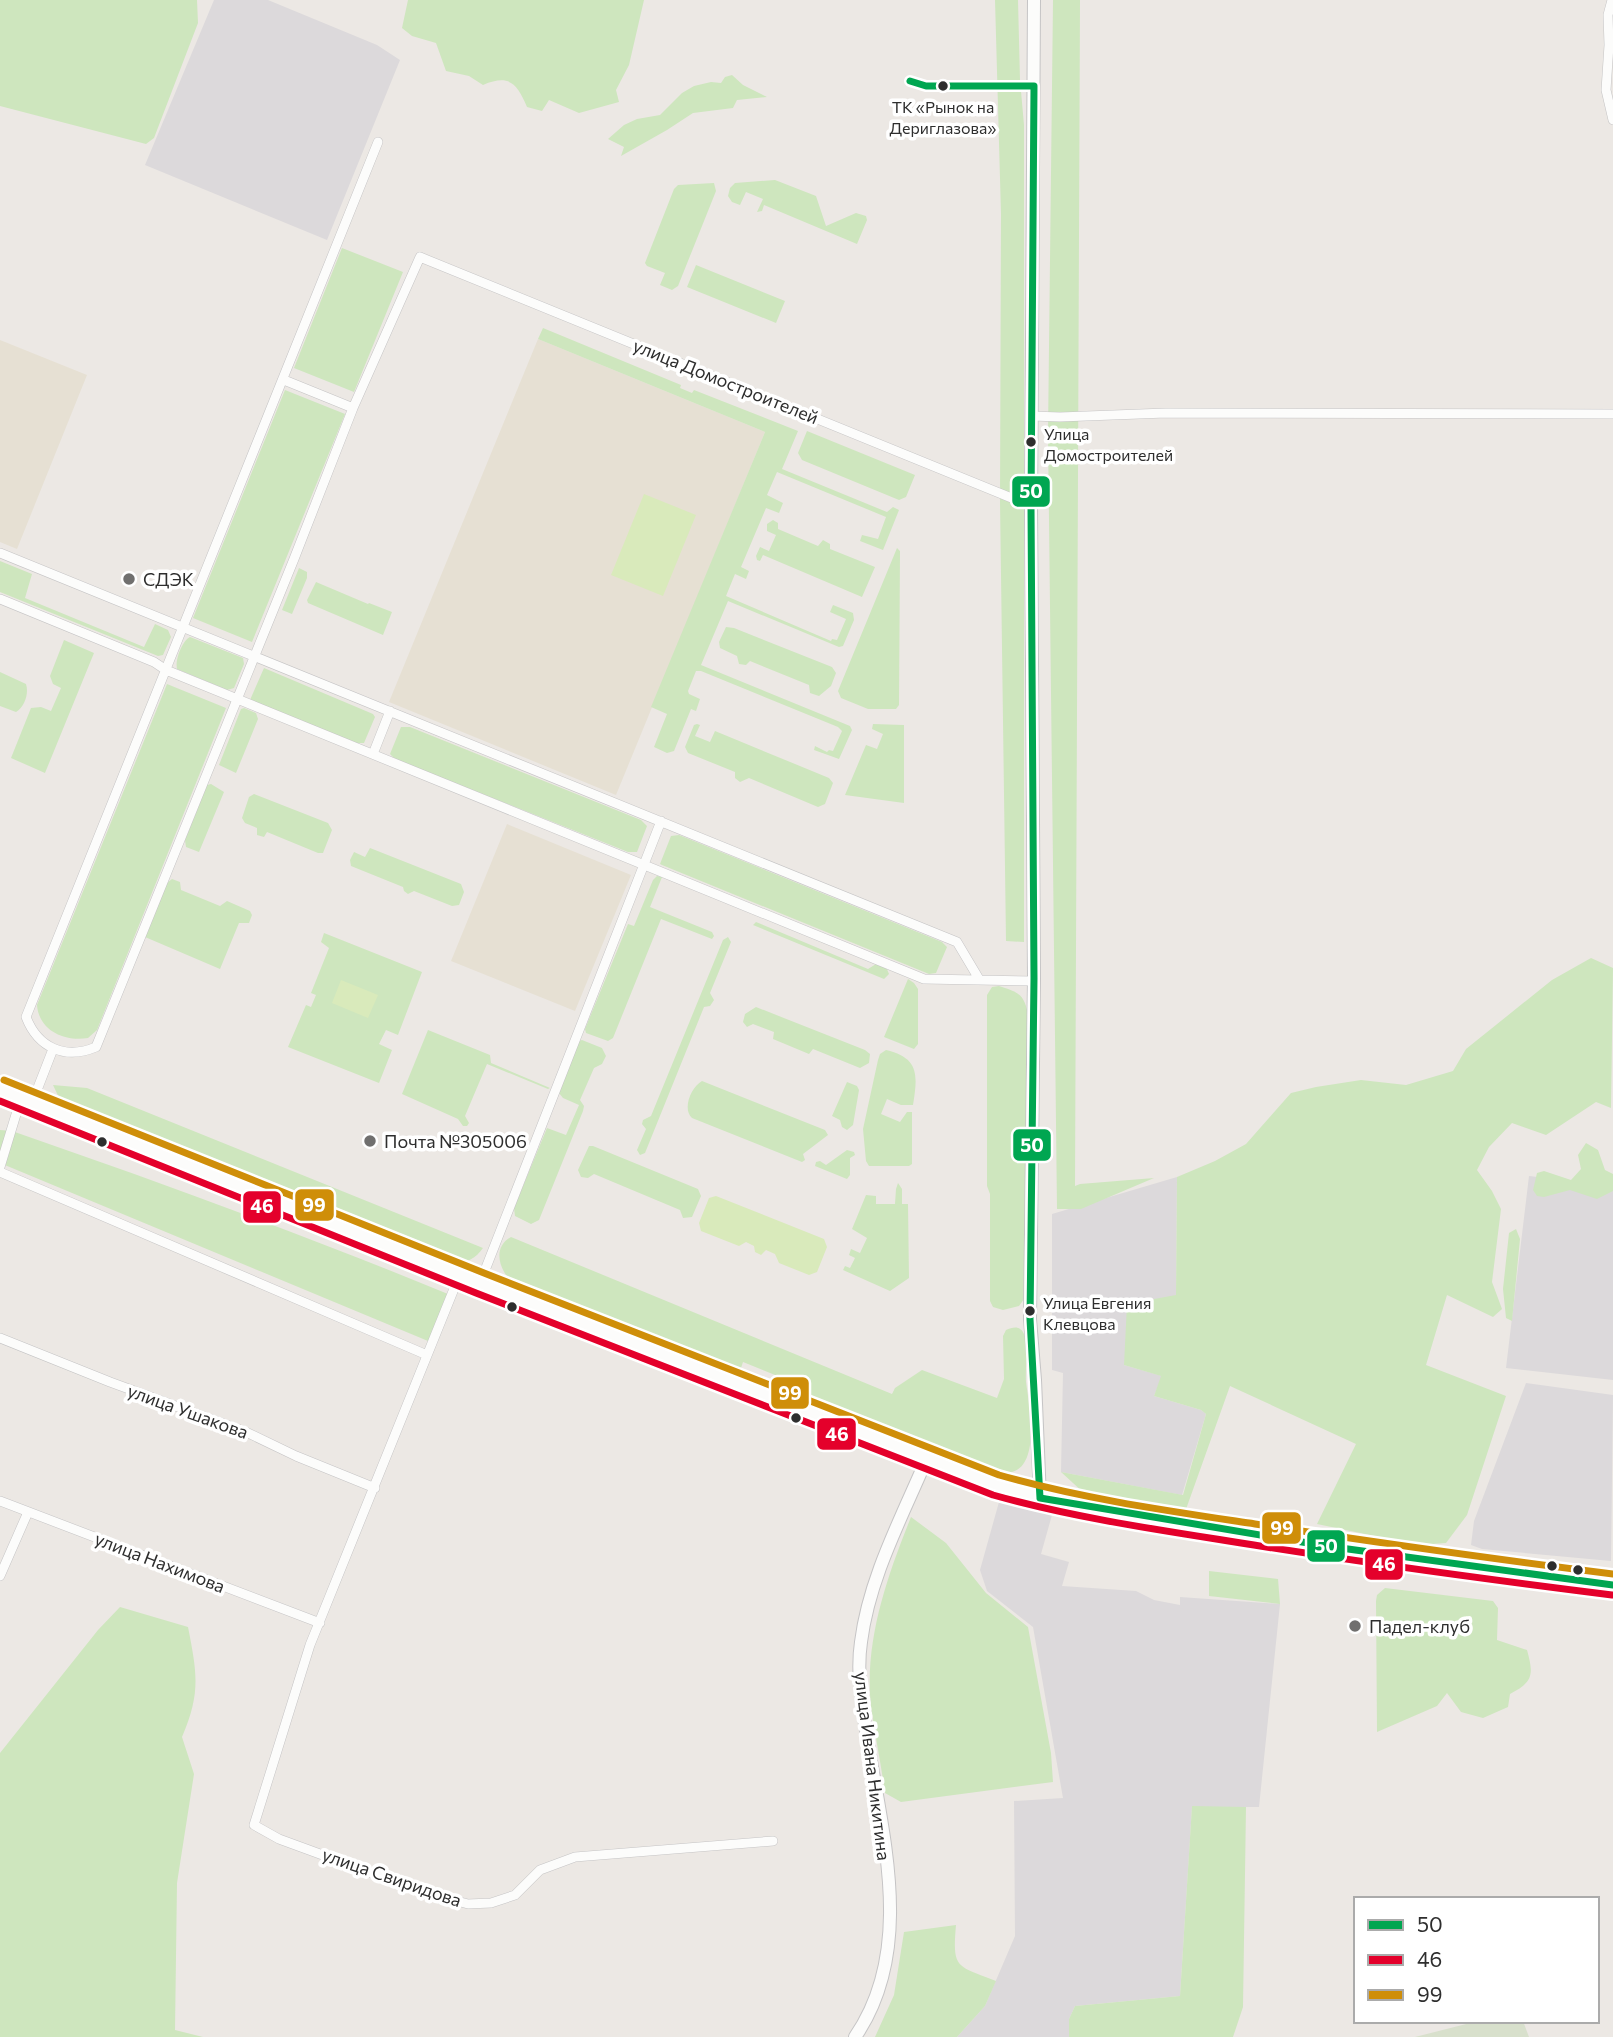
<svg xmlns="http://www.w3.org/2000/svg" width="1613" height="2037" viewBox="0 0 1613 2037" font-family="Commissioner,sans-serif">
	<style>
		.industrial { fill: #dcd9db }
		.education { fill: #e6e0d3 }
		.green { fill: #cee6be }
		.cemetery { fill: #d8e0cc }
		.pitch { fill: #d9eabb }
		.lines { fill: none; stroke-linecap: round; stroke-linejoin: round }
		.street-casing { stroke: #c5c4c5; stroke-width: 10 }
		.secondary-casing { stroke: #c5c4c5; stroke-width: 14 }
		.street { stroke: #fcfcfb; stroke-width: 9 }
		.secondary { stroke: #fcfcfb; stroke-width: 12 }
		.bus-1-casing { stroke: #fff; stroke-width: 12 }
		.bus-2-casing { stroke: #fff; stroke-width: 12 }
		.bus-3-casing { stroke: #fff; stroke-width: 12 }
		.bus-1 { stroke: #00a651; stroke-width: 7 }
		.bus-2 { stroke: #e4002b; stroke-width: 7 }
		.bus-3 { stroke: #cf8e09; stroke-width: 7 }
		.bus-dot { fill: #2e2e2e; stroke: #fff; stroke-width: 2.5 }
		.poi-dot { fill: #706f6e; stroke: #fff; stroke-width: 2.5 }
		.labels { text-anchor: middle; dominant-baseline: central; stroke-width: 7; stroke-linejoin: round; paint-order: stroke }
		.bus-label { font-size: 16px; fill: #2e2e2e; stroke: #fff; text-anchor: start }
		.street-label { font-size: 18px; fill: #2e2e2e; stroke: #fff }
		.poi-label { font-size: 18px; fill: #2e2e2e; stroke: #fff; text-anchor: start }
		.line-badge { stroke: #fff; stroke-width: 2.5 }
		.badge-label { font-size: 19px; text-anchor: middle; font-weight: bold; fill: #fff }
	</style>
	<rect width="100%" height="100%" fill="#ece8e4"/>
	<path class="industrial" d="M214,0H268L377,45L400,60L327,240L145,165Z
		M1529,1176L1613,1186V1380L1506,1368Z
		M1177,1177L1176,1295L1124,1365L1162,1376L1154,1396L1201,1410L1206,1414L1182,1495L1061,1472L1063,1373L1052,1370V1214Z
		M1526,1383L1613,1395L1611,1561L1482,1549L1471,1545L1474,1521Z
		M999,1502L1052,1515L1041,1554L1069,1562L1062,1586L1136,1591L1154,1600L1180,1605V1597L1280,1604L1259,1807H1192L1180,1996L1075,2006L1069,2019V2037H957L985,2006L1015,1936L1014,1801L1063,1798L1033,1627L987,1591L980,1570Z"/>
	<path class="education" d="M538,339L765,432L616,795L389,702Z
		M0,340L87,375L17,549L0,542Z
		M507,824L631,875L575,1011L451,961Z"/>
	<path class="green" d="M0,0H197L198,23L154,138L146,144L0,106Z
		M408,0H644L629,65L616,90L619,102L579,113L549,100L542,111L527,107C517,83 509,74 483,85L469,76L446,71L436,43L412,36L402,28Z
		M995,0H1018L1020,80L1024,125V942L1006,941L1000,501L1001,214Z
		M1053,0H1080L1075,1186L1080,1184L1154,1178L1081,1209H1057L1048,434Z
		M732,75L743,85L767,97L737,100L733,108L693,113L667,130L621,156L624,147L608,139L624,125L637,119L660,115L682,93L694,86L711,82L721,83L725,77Z
		M775,180L816,196L826,226L856,213L866,216L867,220L857,244L764,205L762,211L757,212L763,199L746,192L740,205L732,202L728,196L730,188L735,183Z
		M714,183L716,191L678,286L672,290L660,285L665,273L647,266L645,263L674,189L678,185Z
		M342,248L403,272L354,392L294,368Z
		M696,265L785,301L776,323L687,287Z
		M543,328L681,385L680,388L692,393L694,390L798,431L782,469L887,512L893,507L899,510L883,550L860,541L862,535L878,539L886,517L777,472L767,495L783,503L779,513L766,508L741,567L749,571L746,579L735,574L726,596L831,641L832,639L837,640L846,619L830,612L833,605L853,613L854,620L843,646L839,647L728,601L701,665L850,726L852,730L839,759L814,750L815,746L827,752L829,750L833,751L842,731L838,727L701,671H696L688,691L689,694L700,699L696,711L691,709L674,751L667,753L654,747L667,714L651,707L765,432L538,339Z
		M285,390L345,414L252,642L193,618Z
		M807,431L915,475L906,497L899,500L802,460L798,453Z
		M773,520L778,523V529L818,546L823,540L830,544V549L875,567L862,597L763,555L760,561L757,560L756,556L760,547L769,551L776,535L767,531V524Z
		M897,548L900,551L899,705L896,709H868L841,698L838,691Z
		M0,561L32,574L25,598L144,647L155,624L168,630L171,637L163,655L158,656L0,592Z
		M299,568L307,572V578L292,614L282,610Z
		M316,582L368,604L369,603L392,612L383,635L308,603L307,600Z
		M726,627L734,628L832,667L836,673L831,686L819,696L810,693L809,685L750,661L746,665L739,664L737,656L720,648L719,642Z
		M190,637L243,658L244,664L234,688L227,690L177,669C175,660 182,641 190,637Z
		M64,640L94,653L45,773L11,758L31,708L41,707L51,711L61,688L53,684L50,676Z
		M264,668L373,714L375,717L364,743H356L250,700Z
		M0,672L26,684C29,693 25,707 16,712L0,706Z
		M167,684L226,708L97,1030L88,1038C65,1042 39,1031 37,1005Z
		M244,708L256,713L258,719L236,773L219,765L241,709Z
		M697,724L700,725L695,736L710,742L715,731L829,778L833,783L825,804L818,807L749,778L740,782L735,778V772L688,753L685,747L694,725Z
		M873,724L904,725V803L845,795L866,745L877,749L883,734L872,729Z
		M401,727H410L641,820L647,826L637,852H628L395,759L390,754Z
		M211,784L224,792L199,852L186,847L185,840L207,785Z
		M254,794L328,823L332,830L323,853H318L267,832L264,837L257,835V828L245,823L242,818L249,797Z
		M679,835L942,942L947,947L936,973L929,974L662,865L660,864L671,836Z
		M370,848L461,884L464,892L459,905L452,906L414,891L408,894L404,891L403,887L351,866L350,860L354,852L365,857Z
		M657,876L662,877L650,907L712,932L714,936L712,939L661,919L613,1038L608,1041L586,1033L585,1029L628,924L634,926L653,880Z
		M172,879L180,882L181,890L220,906L227,901L250,911L252,915L249,923H239L220,969L145,937L167,883Z
		M756,922L868,969L876,964L886,967L889,974L884,979L753,925Z
		M324,933L422,972L398,1035L386,1030L379,1044L392,1050L379,1083L288,1047L306,1005L311,1007L316,995L311,993L329,948L321,942Z
		M728,937L731,942L710,993L714,1000L710,1006L704,1007L645,1153L640,1155L637,1150L646,1129L642,1124L643,1120L651,1116L723,940Z
		M1591,958L1613,968L1611,1108L1596,1102L1546,1135L1512,1123L1489,1147L1477,1170L1492,1191L1501,1209L1492,1282L1502,1309L1493,1317L1447,1295L1426,1365L1506,1396L1467,1515L1446,1543L1418,1545L1317,1524L1356,1444L1230,1386L1185,1512L1085,1494L1061,1472L1183,1495L1206,1414L1201,1410L1154,1396L1161,1376L1124,1365L1127,1304L1176,1295L1177,1177L1215,1161L1246,1144L1291,1093L1316,1087L1361,1080L1406,1085L1453,1071L1466,1049L1552,980Z
		M908,979L914,983L918,989V1044L914,1049L884,1037Z
		M999,986C1017,992 1024,993 1028,1014L1027,1295L1019,1306L1003,1310L993,1307L990,1301V1194L987,1186V995L992,987Z
		M756,1007L865,1050L870,1054L869,1063L860,1068L813,1049L809,1054L773,1039L774,1032L753,1024L747,1027L743,1022L745,1014Z
		M428,1030L490,1055L491,1063L550,1088L548,1089L487,1064L465,1116L469,1123L467,1126H463L458,1119L402,1094Z
		M582,1040L602,1048L606,1056L602,1064L594,1068L580,1100L584,1106L583,1111L539,1220L531,1224L515,1216L514,1208L547,1128L566,1135L579,1105L563,1098L559,1093L579,1041Z
		M886,1050C919,1058 918,1074 913,1105H901L887,1099L881,1114L900,1122L907,1112H912V1164L909,1166H869L866,1161L863,1129L878,1060L880,1054Z
		M702,1081L825,1130L828,1135L803,1154L805,1160L802,1162L692,1118C682,1109 691,1087 702,1081Z
		M847,1082L857,1086L859,1090L853,1125L847,1130L842,1127L840,1120L832,1116Z
		M53,1085L87,1088L483,1248C474,1261 462,1265 447,1262L71,1112L62,1104Z
		M0,1130L12,1131C159,1182 305,1235 448,1294L428,1341L0,1163Z
		M1586,1143L1598,1150L1605,1170L1613,1174V1191L1597,1199L1570,1190L1544,1197L1537,1196L1533,1190L1537,1173L1544,1171L1571,1180L1581,1169L1578,1155Z
		M589,1146H593L698,1189L701,1196L692,1217L683,1218L680,1210L594,1174L588,1178L581,1177L578,1170Z
		M847,1150L854,1152L855,1155L850,1158V1175L847,1179L815,1166L816,1162L820,1161L826,1165Z
		M898,1183L902,1189V1204H908L909,1278L890,1291L843,1270L845,1266L850,1268L855,1258L849,1255L851,1249L860,1253L867,1238L852,1229L866,1195L876,1196V1204H895L896,1189Z
		M1516,1229L1520,1239L1512,1321L1506,1318L1503,1289L1509,1233Z
		M511,1237L892,1394L895,1388L922,1370L997,1398L1004,1379L1003,1336L1006,1330C1013,1327 1020,1325 1024,1334C1029,1344 1025,1369 1026,1382C1029,1405 1042,1469 1008,1473C995,1475 982,1469 971,1466L786,1393L790,1381L743,1362L741,1368L731,1371L514,1284C500,1272 491,1248 511,1237Z
		M911,1517L946,1543L986,1593L1028,1627L1051,1753L1053,1782L901,1802L885,1793C881,1764 875,1735 871,1707C864,1641 887,1577 911,1517Z
		M1209,1571L1278,1579L1280,1604L1209,1596Z
		M1385,1588L1493,1601L1498,1608L1497,1640L1527,1650C1534,1675 1533,1682 1510,1694L1508,1707L1483,1718L1461,1712L1447,1693L1437,1706L1377,1732L1376,1601L1377,1595Z
		M120,1607L188,1627C197,1673 201,1693 182,1737L194,1774L177,1883L175,2030L203,2037H0V1753L98,1630Z
		M1192,1806L1246,1807L1243,2007L1233,2037H1069V2019L1075,2006L1180,1996Z
		M956,1925C952,1970 957,1965 996,1981L985,2006L957,2037H875L894,1995L904,1932Z"/>
	<path class="cemetery" d="M1478,2021H1523L1529,2037H1415Z"/>
	<path class="pitch" d="M644,494L696,515L663,596L611,575Z
		M341,980L378,995L368,1018L332,1003Z
		M716,1196L824,1239L827,1247L817,1272L809,1275L779,1263L775,1254L766,1250L761,1255L755,1252L754,1246L746,1242L739,1246L701,1231L699,1223L709,1198Z"/>
	<g class="lines">
		<g class="street-casing">
			<path id="street" d="M1612,0L1608,15L1609,45L1606,90L1613,120
				M378,142L26,1017C38,1048 65,1060 96,1047L294,559L353,408L420,257L1031,506
				M284,380L353,408
				M1032,416L1060,417L1166,413L1613,414
				M0,553L957,942L979,979
				M0,599L154,662L166,670L924,979L1034,981
				M373,754L390,711
				M32,1103L53,1049
				M0,1167L21,1098
				M0,1172L427,1355
				M460,1274L310,1645L254,1825L279,1839L399,1883L431,1894L468,1904L491,1903L515,1895L540,1870L575,1857L773,1841
				M480,1283L661,821
				M0,1338L110,1382L246,1432L296,1456L375,1488
				M0,1501L320,1623
				M0,1576L28,1512"/>
		</g>
		<g class="secondary-casing">
			<path id="secondary" d="M1034,0L1031,506L1034,978L1030,1319L1035,1380L1040,1498
				M0,1090L480,1283L996,1485C1078,1510 1166,1521 1251,1534C1371,1553 1492,1570 1613,1585
				M855,2037C915,1950 883,1838 868,1743C863,1710 856,1675 861,1642C869,1578 902,1517 927,1458"/>
		</g>
		<use href="#street" class="street"/>
		<use href="#secondary" class="secondary"/>
		<g class="bus-1-casing">
			<path id="bus-1" d="M910,81L926,86H1034
				M1034,86L1031,506L1034,978L1030,1319L1040,1498
				M1040,1498L1326,1546L1613,1585"/>
		</g>
		<g class="bus-2-casing">
			<path id="bus-2" d="M0,1101L476,1293L993,1495C1079,1519 1166,1531 1254,1545C1373,1564 1492,1580 1612,1595"/>
		</g>
		<g class="bus-3-casing">
			<path id="bus-3" d="M4,1080L484,1273L999,1475C1083,1499 1169,1511 1255,1524C1374,1542 1493,1559 1613,1574"/>
		</g>
		<use href="#bus-1" class="bus-1"/>
		<use href="#bus-2" class="bus-2"/>
		<use href="#bus-3" class="bus-3"/>
	</g>
	<g class="bus-dot">
		<circle cx="943" cy="86" r="6"/>
		<circle cx="1031" cy="442" r="6"/>
		<circle cx="102" cy="1142" r="6"/>
		<circle cx="512" cy="1307" r="6"/>
		<circle cx="1030" cy="1311" r="6"/>
		<circle cx="796" cy="1418" r="6"/>
		<circle cx="1552" cy="1566" r="6"/>
		<circle cx="1578" cy="1570" r="6"/>
	</g>
	<g class="poi-dot">
		<circle cx="129" cy="579" r="7"/>
		<circle cx="370" cy="1141" r="7"/>
		<circle cx="1355" cy="1626" r="7"/>
	</g>
	<g class="labels">
		<g class="bus-label">
			<text x="943" y="106" text-anchor="middle">ТК «Рынок на<tspan x="943" dy="21">Дериглазова»</tspan></text>
			<text x="1044" y="433">Улица<tspan x="1044" dy="21">Домостроителей</tspan></text>
			<text x="1043" y="1302">Улица Евгения<tspan x="1043" dy="21">Клевцова</tspan></text>
		</g>
		<g class="street-label">
			<text transform="translate(726 381) rotate(22)">улица Домостроителей</text>
			<text transform="translate(188 1411) rotate(20)">улица Ушакова</text>
			<text transform="translate(160 1562) rotate(21)">улица Нахимова</text>
			<text transform="translate(873 1766) rotate(83)">улица Ивана Никитина</text>
			<text transform="translate(392 1877) rotate(19)">улица Свиридова</text>
		</g>
		<g class="poi-label">
			<text x="143" y="579">СДЭК</text>
			<text x="384" y="1141">Почта №305006</text>
			<text x="1369" y="1626">Падел-клуб</text>
		</g>
	</g>
	<g class="line-badge">
		<rect x="1011" y="475" width="40" height="33" rx="7" fill="#00a651"/>
		<rect x="1012" y="1128" width="40" height="34" rx="7" fill="#00a651"/>
		<rect x="294" y="1188" width="41" height="34" rx="7" fill="#cf8e09"/>
		<rect x="242" y="1190" width="40" height="34" rx="7" fill="#e4002b"/>
		<rect x="770" y="1376" width="40" height="34" rx="7" fill="#cf8e09"/>
		<rect x="816" y="1417" width="41" height="34" rx="7" fill="#e4002b"/>
		<rect x="1261" y="1511" width="41" height="34" rx="7" fill="#cf8e09"/>
		<rect x="1306" y="1529" width="40" height="34" rx="7" fill="#00a651"/>
		<rect x="1364" y="1548" width="40" height="33" rx="7" fill="#e4002b"/>
	</g>
	<g class="badge-label">
		<text x="1031" y="498">50</text>
		<text x="1032" y="1152">50</text>
		<text x="314" y="1212">99</text>
		<text x="262" y="1213">46</text>
		<text x="790" y="1400">99</text>
		<text x="837" y="1441">46</text>
		<text x="1282" y="1535">99</text>
		<text x="1326" y="1553">50</text>
		<text x="1384" y="1571">46</text>
	</g>
	<rect x="1354" y="1897" width="245" height="126" fill="#ffffff" stroke="#ababab" stroke-width="2"/>
	<rect x="1368" y="1920" width="35" height="10" fill="#00a651" stroke="#ababab" stroke-width="2"/>
	<text x="1417" y="1932" font-size="21" fill="#2e2e2e">50</text>
	<rect x="1368" y="1955" width="35" height="10" fill="#e4002b" stroke="#ababab" stroke-width="2"/>
	<text x="1417" y="1967" font-size="21" fill="#2e2e2e">46</text>
	<rect x="1368" y="1990" width="35" height="10" fill="#cf8e09" stroke="#ababab" stroke-width="2"/>
	<text x="1417" y="2002" font-size="21" fill="#2e2e2e">99</text>
</svg>
